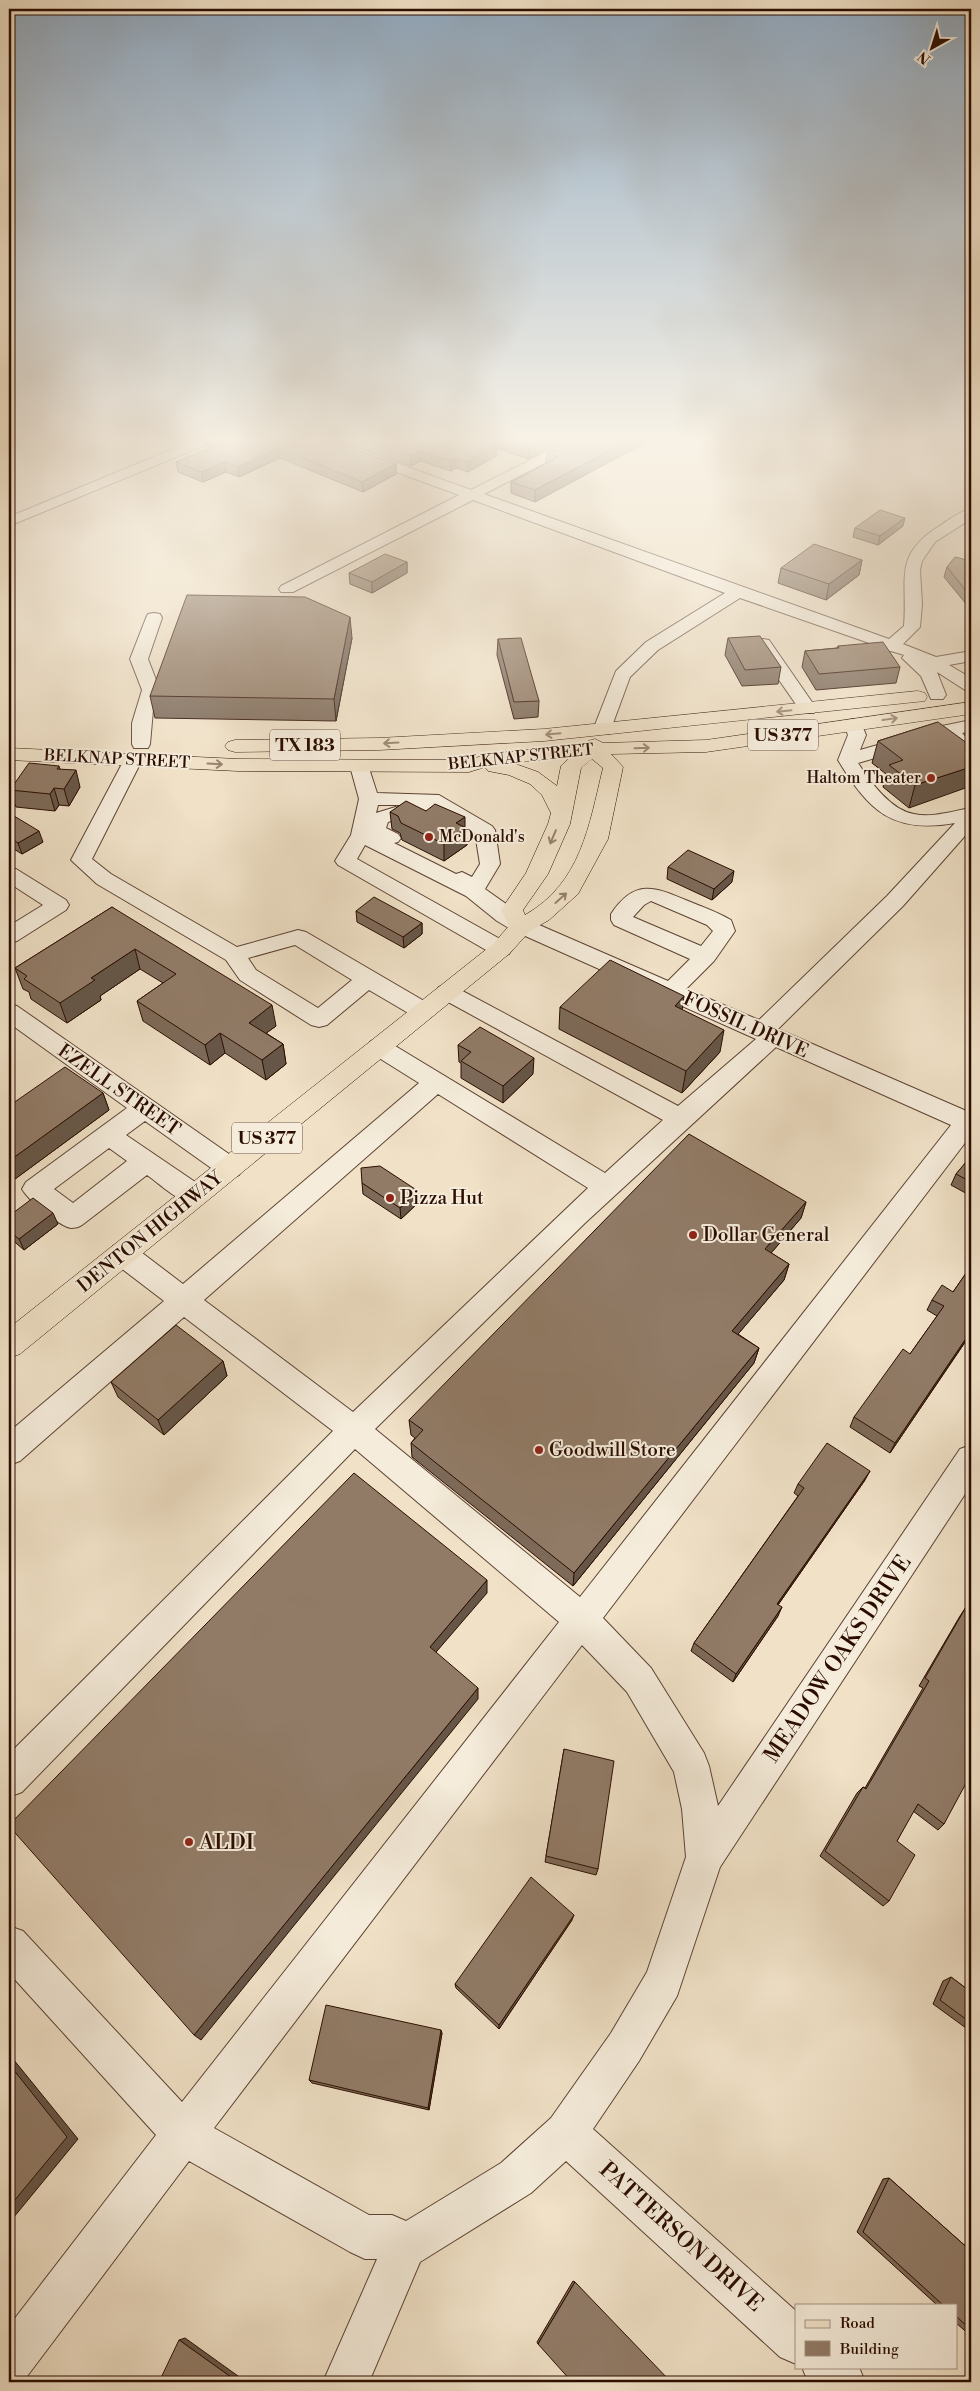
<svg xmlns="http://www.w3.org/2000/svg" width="980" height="2391" viewBox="0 0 980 2391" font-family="'Libre Bodoni',serif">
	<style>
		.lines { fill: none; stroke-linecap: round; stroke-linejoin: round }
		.minor-casing { stroke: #5c4232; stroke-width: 2 }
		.major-casing { stroke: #2b0d00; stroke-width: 1 }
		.minor { fill: #f5ecdb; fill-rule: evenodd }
		.major { fill: #f0e1c7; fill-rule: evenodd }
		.wall { fill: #7d6a59; stroke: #2b0d00 }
		.shaded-wall { fill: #665648; stroke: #2b0d00 }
		.building { fill: #917b67; stroke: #2b0d00 }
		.oneway { stroke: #97826d }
		.poi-dot { fill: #8f2418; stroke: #f5ecdb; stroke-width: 2 }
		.labels { text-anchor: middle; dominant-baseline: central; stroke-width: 4; stroke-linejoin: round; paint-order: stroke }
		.far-street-label { font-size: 16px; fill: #2b0d00; stroke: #f5ecdb }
		.far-poi-label { font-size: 16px; fill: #2b0d00; stroke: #f5ecdb; text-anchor: end }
		.shield { fill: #f5ecdb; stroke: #685042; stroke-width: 1 }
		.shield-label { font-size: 18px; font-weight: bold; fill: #2b0d00 }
		.street-label { font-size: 19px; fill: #2b0d00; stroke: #f5ecdb }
		.poi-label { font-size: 19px; fill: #2b0d00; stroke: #f5ecdb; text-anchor: start }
		.near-street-label { font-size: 22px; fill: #2b0d00; stroke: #f5ecdb }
		.near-poi-label { font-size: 22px; fill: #2b0d00; stroke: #f5ecdb; text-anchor: start }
	</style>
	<rect width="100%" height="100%" fill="#f0e1c7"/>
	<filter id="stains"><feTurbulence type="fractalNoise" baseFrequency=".004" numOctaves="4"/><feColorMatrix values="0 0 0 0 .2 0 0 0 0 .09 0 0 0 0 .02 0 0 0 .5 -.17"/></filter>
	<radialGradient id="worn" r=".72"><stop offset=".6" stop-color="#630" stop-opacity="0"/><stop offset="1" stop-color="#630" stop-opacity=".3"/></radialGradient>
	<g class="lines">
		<g class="minor-casing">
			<path id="minor" d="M199,438H217L215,441L9,526V517Z
				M309,438H328L471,490L573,438H590L588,441L484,494L889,639L904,626C908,578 892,555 941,525C950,519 960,511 971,509V519L935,542L922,561L920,570L922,604L920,627L903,644L936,657L971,651V661L949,665L971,678V691L965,690L937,672L946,695L943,699H931L921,676L902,658L904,655L891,651L878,655L872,654L869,650L875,645L740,598L658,650L630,677L609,734H595L593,730L616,671L646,642L725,593L473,500L293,592H281L279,589L281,586L459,495L311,441Z
				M154,613L160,614L162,618L148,659L160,690L153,710L150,744L148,748H134L132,744V723L142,690L130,659L146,618L148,614Z
				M763,639L769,640L814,705L817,709L814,713H802L754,644L757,640Z
				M853,719L860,721L866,735L860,750L909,736L916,738L918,742L916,746L858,763C870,781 890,810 914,814C932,818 953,811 971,808V829L903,906L778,1029L971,1113V1135L603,1618L651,1668L704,1753L709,1766L718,1806L960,1449L971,1445V1485L720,1867L677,1996L639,2061L593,2129L796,2311V2364L780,2357L566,2161L531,2193L420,2262L369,2382H323L377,2259H365L350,2252L189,2161L25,2379L9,2382V2326L156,2135L9,1973V1926L23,1931L182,2102L559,1622L355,1449L22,1792L9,1797V1754L333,1431L184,1317L20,1461L9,1465V1432L164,1301L113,1262L109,1254L113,1246L123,1243L133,1246L183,1284L419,1083L371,1053L367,1047L371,1041L379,1039L387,1041L605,1173L663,1120L439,997L436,992L439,987L447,984L455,987L678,1106L756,1039L514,931L497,921L466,896L365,845L357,859L509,944L512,949L509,954L501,956L493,954L338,865L335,861L351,835L359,799L350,766L353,762L360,760L367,762L377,793L439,795L492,826L495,830L500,864L485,889L530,921L668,981L690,959L614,925L611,920V914C635,878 655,887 688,901C703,907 717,912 731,920L735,931L714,961L686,989L759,1020L887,896L955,823C892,834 869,811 838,760L848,735L844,725L846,721ZM378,805H402L376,813ZM418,813L475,833L480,864L472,877L462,872L456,874L394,843L398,842L401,838L398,834L386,828L388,822ZM651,901L707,925L713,931L701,946L633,917L644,905ZM776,1047L951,1125L580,1597L375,1429L585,1223ZM438,1094L588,1188L353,1412L204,1300ZM582,1645L627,1692L674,1772L682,1809L686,1857L647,1972L611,2033L551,2118L501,2163L406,2221L392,2215H369L214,2128Z
				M971,720V731L962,733L971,743V760L964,758L940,730L942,726Z
				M133,754L140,756L142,760L92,859L111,874L237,947L298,930L306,932L431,1005L435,1011L431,1017L423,1019L415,1017L369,990L327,1025L319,1027L311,1025L240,980L226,960L97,884L71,860L124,760L126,756ZM295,945L352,980L318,1008L256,970L248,958Z
				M9,868L16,869L66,900L69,905L66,910L17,941L9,943V926L43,905L9,883Z
				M9,1004L17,1006L239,1161L243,1168L239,1175L230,1178L221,1175L145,1121L126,1135L204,1188L208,1195L204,1202C184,1209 163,1186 147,1175L82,1225C79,1227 75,1228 71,1228C59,1226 28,1200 22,1189L26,1182L127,1108L9,1023ZM109,1148L127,1161L73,1203L54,1189Z
				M802,2367H859L865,2382H808Z"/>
		</g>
		<g class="major-casing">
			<path id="major" d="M918,691L925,693L927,697L925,701L544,741L379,750L235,752L228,750L225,746L228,742L235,740L379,738L544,729Z
				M971,702V714L706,752L611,754L623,767L608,839L578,894L549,920L530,931L509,954L20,1354L9,1358V1328L493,944L509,926L501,910L526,873L548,824L551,813L542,795L530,784L509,775L488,771L485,767L469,772L238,771L9,760V748L238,759L468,760L489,754L586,744L588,741L595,739L603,743L706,740ZM570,757L561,766L557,786L538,772L513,763ZM592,759L603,768C589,826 581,883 525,915L523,910L548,874L570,824L581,768Z"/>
		</g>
		<use href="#minor" class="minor"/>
		<use href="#major" class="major"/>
	</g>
	<path class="wall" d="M206,438H322L396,464V474L363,492L280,458L239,477L226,472L203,482L178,472L176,462L211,448L207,446Z
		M332,438H469L489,444V438H570L528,459L496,448V456L468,472L456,468L451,471L421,461L411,466Z
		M577,438L535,502L511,493V482L546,463L547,453Z
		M903,526L878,545L853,537L855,528Z
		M969,526H971V537L967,535Z
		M862,560L859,575L826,600L778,583L781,568Z
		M971,561V610L944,577L947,567Z
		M407,562V573L372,593L350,584L349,573Z
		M352,638L336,721L155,718L150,696Z
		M728,638L781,667L778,684L742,686L725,655Z
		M498,639L539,701L538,717L514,719L497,655Z
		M838,646L900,667L896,683L816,690L802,667L805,651L837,648Z
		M938,722L909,808L883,787L886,774L872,763L878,741Z
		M59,766L60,769L80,787L69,806L59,805L55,811L16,807L10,790Z
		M426,811L465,827L467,845L444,861L402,840L400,833L392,829L390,812Z
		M9,813L43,842L22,854L9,846Z
		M668,867L732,882L712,900L667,879Z
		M112,907L276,1026L266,1033L283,1044L286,1064L266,1080L225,1053L210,1065L143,1021L137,1001L163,983L140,969L100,996L101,1000L67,1023L31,999L29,992L23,989L15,968Z
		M356,911L422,923V934L404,948L357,922Z
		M560,1007L682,1010L720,1052L682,1093L559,1029Z
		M458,1045L533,1074L503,1103L461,1078V1063L459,1062Z
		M103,1093L109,1110L15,1179L9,1175V1106Z
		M971,1157V1196L951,1185L956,1174Z
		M362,1183L419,1202L401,1219L363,1194Z
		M806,1202L801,1218L771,1253L789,1264L784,1280L738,1334L759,1348L754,1363L573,1586L412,1457L411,1443L415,1438L411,1435L409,1420Z
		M9,1216L58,1224L24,1250L9,1237Z
		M971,1266V1336L970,1335L890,1453L850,1427L854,1417L910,1354L937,1316L927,1310L932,1300L953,1292Z
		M223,1361L227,1376L164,1435L118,1397L111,1382Z
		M865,1480L778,1605V1616L733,1682L691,1651L694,1643L798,1496L794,1493L798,1484Z
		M966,1607L967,1727L944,1824L938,1830L913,1811L897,1841L889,1901L883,1906L820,1856L857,1793L863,1787L865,1788L923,1688L919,1686L960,1616Z
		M564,1749L598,1869L596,1875L545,1862Z
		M572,1920L499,2029L456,1988L455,1984Z
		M951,1977L971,1992V2026L966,2028L933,2004L943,1981Z
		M442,2033L429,2110L312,2083L309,2080Z
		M889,2178L971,2251V2336L956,2323V2305H937L857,2232L883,2179Z
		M573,2281L575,2282L538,2344L537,2342Z"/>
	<path class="shaded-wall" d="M548,438H570L528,459L529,447Z
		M634,438H654L535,502V490Z
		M496,446V456L468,472L467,462Z
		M279,448L280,458L239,477L238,467Z
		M420,451L421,461L411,466L410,456Z
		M456,458V468L451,471V461Z
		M225,462L226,472L203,482L202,472Z
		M396,464V474L363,492L362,482Z
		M905,518L903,526L878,545L880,536Z
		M862,560L859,575L826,600L829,584Z
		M407,562V573L372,593V582Z
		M350,617L352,638L336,721L334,699Z
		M971,767V786L909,808L915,785Z
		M76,770L80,787L69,806L64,789Z
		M54,788L59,805L55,811L50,794Z
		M465,817V829L466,828L467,845L444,861V844L456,823Z
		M39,831L43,842L22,854L18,843Z
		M734,871L732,882L712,900L714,889Z
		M422,923V934L404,948L403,937Z
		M135,949L140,969L100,996L101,1000L67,1023L60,1003L91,978Z
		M684,996L681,1018L675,1006Z
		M272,1005L276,1026L253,1043L249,1023Z
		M724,1030L720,1052L682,1093L686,1071Z
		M220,1033L225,1053L210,1065L205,1045Z
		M283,1044L286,1064L266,1080L262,1060Z
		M534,1058L533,1074L503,1103V1086Z
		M103,1093L109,1110L15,1179L9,1166V1161Z
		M418,1191L419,1202L401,1219L400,1208Z
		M806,1202L801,1218L761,1265L765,1249Z
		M53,1213L58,1224L24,1250L19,1239Z
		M789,1264L784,1280L728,1346L732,1331Z
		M971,1331V1333L890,1453L895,1443Z
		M759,1348L754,1363L573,1586L574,1573Z
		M223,1361L227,1376L164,1435L158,1420Z
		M870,1471L865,1480L773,1612L777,1604Z
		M487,1580V1593L431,1658L430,1647Z
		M782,1607L778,1616L733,1682L736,1674Z
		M478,1688V1699L201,2040L194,2035Z
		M574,1915L572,1920L499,2029V2025Z
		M441,2030L442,2033L429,2110L428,2108Z
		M9,2054L78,2139L9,2223Z
		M185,2338L245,2381V2382H238L179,2340Z"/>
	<path class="building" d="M208,438H322L396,464L362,482L279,448L238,467L225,462L202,472L176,462L222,443Z
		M358,438H469L496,446L467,462L456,458L451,461L420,451L410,456Z
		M499,438H548L529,447Z
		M577,438H634L535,490L511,482L558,457L547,453Z
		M880,510L905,518L880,536L855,528Z
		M814,544L862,560L829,584L781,568Z
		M385,554L407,562L372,582L349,573Z
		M955,557L971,561V597L947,567Z
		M187,595L305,597L350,617L334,699L150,696Z
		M760,636L781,667L745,670L728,638Z
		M521,638L539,701L514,702L498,639Z
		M883,642L900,667L819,674L805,651L839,648L838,646Z
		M938,722L971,746V767L915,785L889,765L903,760L878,741Z
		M29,763L59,766L57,769L76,770L64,789L54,788L50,794L10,790Z
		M406,801L426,811L435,804L465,817L456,823L466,828L444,844L401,823L398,816L390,812Z
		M9,813L39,831L18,843L9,837Z
		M688,850L734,871L714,889L668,867Z
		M374,897L422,923L403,937L356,911Z
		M112,907L272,1005L249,1023L283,1044L262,1060L220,1033L205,1045L137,1001L176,974L135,949L91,978L95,980L60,1003L24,979L27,976L15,968Z
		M610,960L684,996L675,1006L724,1030L686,1071L560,1007Z
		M480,1027L534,1058L503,1086L461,1061L471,1052L458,1045Z
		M65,1067L103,1093L9,1161V1106Z
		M689,1134L806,1202L765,1249L789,1264L732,1331L759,1348L574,1573L411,1443L423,1430L409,1420Z
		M970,1157H971V1182L956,1174Z
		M380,1166L418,1191L400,1208L362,1183L361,1168Z
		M33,1198L53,1213L19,1239L9,1231V1216Z
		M971,1266V1331L895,1443L854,1417L903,1349L910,1354L944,1306L932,1300L942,1285L953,1292Z
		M176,1325L223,1361L158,1420L111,1382Z
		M827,1443L870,1471L777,1604L782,1607L736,1674L694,1643L804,1488L798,1484Z
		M354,1473L487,1580L430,1647L478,1688L194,2035L9,1826V1825Z
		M966,1607L971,1610V1718L967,1727L971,1730V1774L944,1824L918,1804L897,1841L915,1855L889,1901L825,1851L863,1787L866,1789L929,1681L925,1678Z
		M564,1749L614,1761L598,1869L546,1856Z
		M531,1877L574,1915L499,2025L455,1984Z
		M951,1977L971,1992V2023L940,2000Z
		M326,2005L441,2030L428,2108L309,2080Z
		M9,2064L67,2137L9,2207Z
		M889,2178L971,2251V2330L956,2316V2305H943L863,2232Z
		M575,2282L671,2382H572L538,2344Z
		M179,2340L238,2382H159Z"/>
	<defs><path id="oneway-shaft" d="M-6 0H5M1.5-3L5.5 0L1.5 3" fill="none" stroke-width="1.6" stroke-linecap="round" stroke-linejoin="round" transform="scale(1.25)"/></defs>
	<g class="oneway">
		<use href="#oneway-shaft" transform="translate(784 711) rotate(174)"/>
		<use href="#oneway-shaft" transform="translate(890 719) rotate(-8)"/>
		<use href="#oneway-shaft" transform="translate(553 734) rotate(175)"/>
		<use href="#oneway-shaft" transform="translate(391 743) rotate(177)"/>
		<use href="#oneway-shaft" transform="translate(642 748) rotate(-2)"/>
		<use href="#oneway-shaft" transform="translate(215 764) rotate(3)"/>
		<use href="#oneway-shaft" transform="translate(553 837) rotate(113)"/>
		<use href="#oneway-shaft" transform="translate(561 898) rotate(-42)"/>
	</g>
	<linearGradient id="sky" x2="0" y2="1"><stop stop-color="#90a9c0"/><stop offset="0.57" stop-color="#f8f2e6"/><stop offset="1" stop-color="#f8f2e6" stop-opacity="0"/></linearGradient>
	<rect width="980" height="772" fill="url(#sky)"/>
	<g class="poi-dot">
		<circle cx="931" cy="778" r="5"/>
		<circle cx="429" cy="837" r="5"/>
		<circle cx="390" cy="1198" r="5"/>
		<circle cx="693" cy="1235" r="5"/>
		<circle cx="539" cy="1450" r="5"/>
		<circle cx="189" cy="1842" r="5"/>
	</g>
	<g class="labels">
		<g class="far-street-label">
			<text transform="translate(521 757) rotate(-6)">BELKNAP STREET</text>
			<text transform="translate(117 759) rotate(3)">BELKNAP STREET</text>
		</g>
		<g class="far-poi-label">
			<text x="921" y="778">Haltom Theater</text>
			<text x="439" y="837" text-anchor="start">McDonald's</text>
		</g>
		<g class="shield">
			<rect x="748" y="719.5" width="70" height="31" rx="4"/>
			<rect x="270" y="729.5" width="70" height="31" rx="4"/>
			<rect x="232" y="1122.5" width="70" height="31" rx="4"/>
		</g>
		<g class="shield-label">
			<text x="783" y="735">US 377</text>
			<text x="305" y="745">TX 183</text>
			<text x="267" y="1138">US 377</text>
		</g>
		<g class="street-label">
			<text transform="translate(746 1025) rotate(24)">FOSSIL DRIVE</text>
			<text transform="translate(119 1090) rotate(35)">EZELL STREET</text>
			<text transform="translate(150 1232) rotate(-39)">DENTON HIGHWAY</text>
		</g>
		<g class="poi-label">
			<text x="400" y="1198">Pizza Hut</text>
			<text x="703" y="1235">Dollar General</text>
			<text x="549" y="1450">Goodwill Store</text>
		</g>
		<g class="near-street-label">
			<text transform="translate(838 1659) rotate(-56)">MEADOW OAKS DRIVE</text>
			<text transform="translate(681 2237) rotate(42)">PATTERSON DRIVE</text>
		</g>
		<g class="near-poi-label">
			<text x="199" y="1842">ALDI</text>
		</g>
	</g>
	<rect width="980" height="2391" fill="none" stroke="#f0e1c7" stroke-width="30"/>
	<rect x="10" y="10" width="960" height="2371" fill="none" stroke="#2b0d00" stroke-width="2.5"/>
	<rect x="15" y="15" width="950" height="2361" fill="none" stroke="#2b0d00"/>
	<rect x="795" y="2304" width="162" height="65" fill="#f5ecdb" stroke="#a49383"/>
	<rect x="805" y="2320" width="25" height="8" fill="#f0e1c7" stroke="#a49383"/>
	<text x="840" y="2328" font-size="15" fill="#2b0d00">Road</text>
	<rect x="805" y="2341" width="25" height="15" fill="#917b67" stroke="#a49383"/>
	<text x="840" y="2354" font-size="15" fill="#2b0d00">Building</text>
	<g transform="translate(932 48) rotate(219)" stroke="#f5ecdb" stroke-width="4" paint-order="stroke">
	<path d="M0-4L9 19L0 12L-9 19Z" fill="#2b0d00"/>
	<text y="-8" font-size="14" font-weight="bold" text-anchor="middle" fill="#2b0d00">N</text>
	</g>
	<rect width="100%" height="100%" filter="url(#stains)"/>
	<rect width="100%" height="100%" fill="url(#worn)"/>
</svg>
